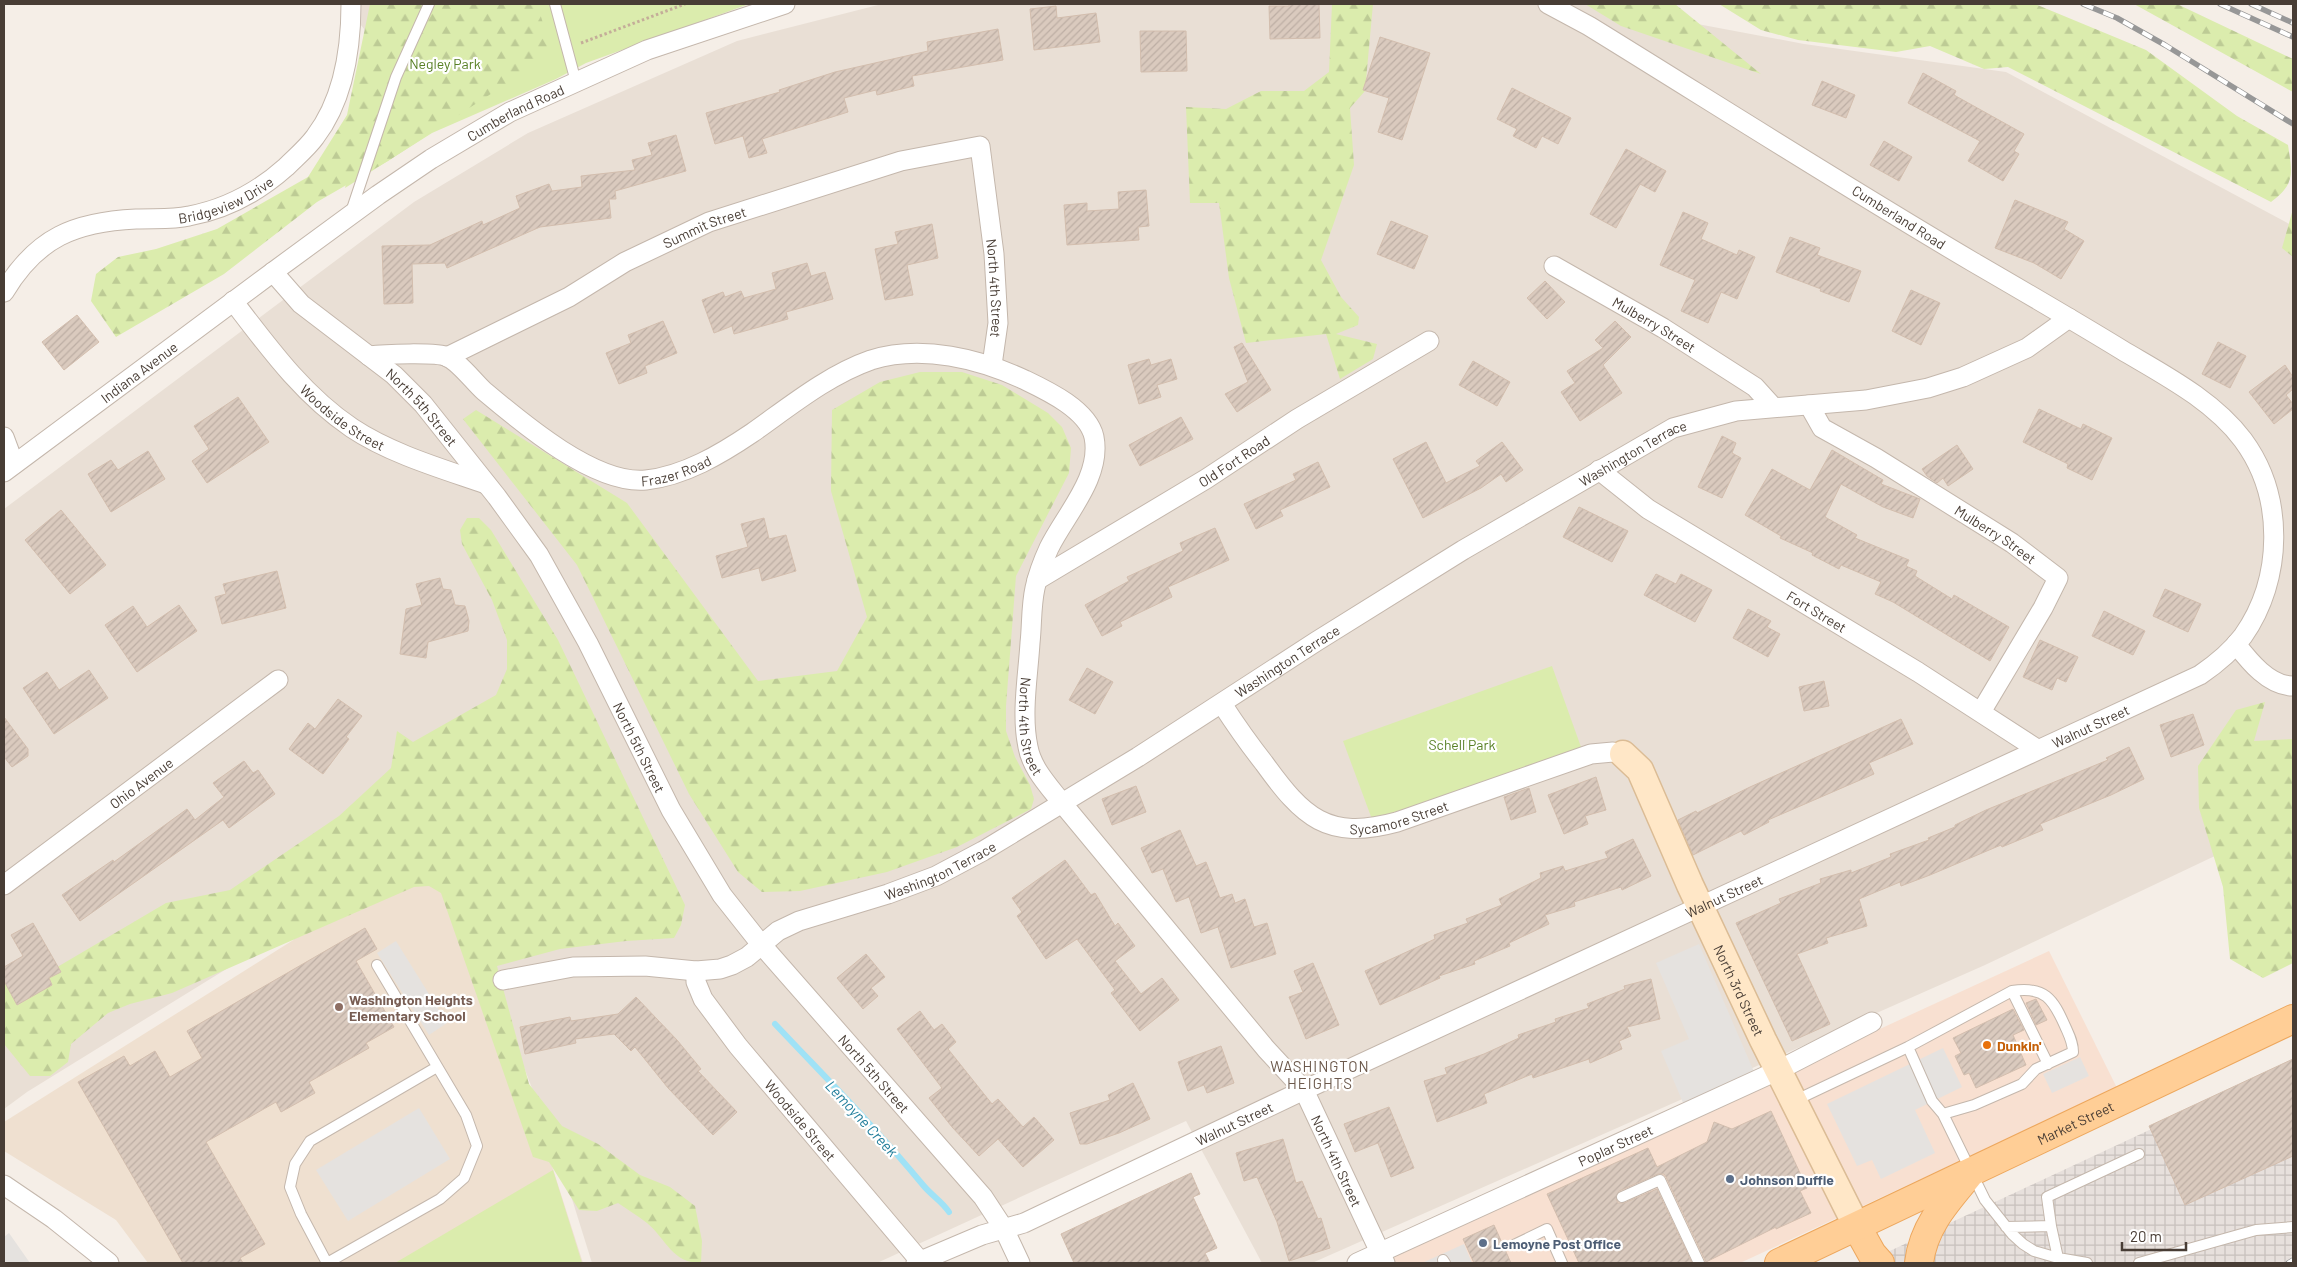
<svg xmlns="http://www.w3.org/2000/svg" width="2297" height="1267" viewBox="0 0 2297 1267" font-family="Barlow,sans-serif">
	<style>
		.residential { fill: #e9dfd5 }
		.commercial { fill: #f8e0d1 }
		.industrial { fill: url(#industrial-grid) }
		.education { fill: #efe0d0 }
		.green { fill: #dbecad }
		.forest { fill: url(#forest-firs) }
		.parking { fill: #e5e2df }
		.lines { fill: none; stroke-linecap: round; stroke-linejoin: round }
		.stream { stroke: #9fe2f6; stroke-width: 6 }
		.building { fill: url(#building-hatch); stroke: #d3beae }
		.lane-casing { stroke: #c4b7ac; stroke-width: 12 }
		.street-casing { stroke: #c4b7ac; stroke-width: 21 }
		.secondary-casing { stroke: #dbbc95; stroke-width: 29 }
		.primary-casing { stroke: #eda75d; stroke-width: 30 }
		.path { stroke: #c4ad99; stroke-width: 3; stroke-dasharray: 2.5 2.5; stroke-linecap: butt }
		.lane { stroke: #fff; stroke-width: 10 }
		.street { stroke: #fff; stroke-width: 19 }
		.secondary { stroke: #ffe7c7; stroke-width: 26 }
		.primary { stroke: #ffce96; stroke-width: 28 }
		.rail-casing { stroke: #979797; stroke-width: 5.5 }
		.rail { stroke: #fff; stroke-width: 4; stroke-dasharray: 11; stroke-linecap: butt }
		.education-dot { fill: #8d6e63; stroke: #fff; stroke-width: 2 }
		.food-dot { fill: #e8710a; stroke: #fff; stroke-width: 2 }
		.service-dot { fill: #5c6f8a; stroke: #fff; stroke-width: 2 }
		.labels { text-anchor: middle; dominant-baseline: central; stroke-width: 4.5; stroke-linejoin: round; paint-order: stroke }
		.park-label { font-size: 14px; fill: #577f24; stroke: #fff }
		.street-label { font-size: 14px; fill: #483d35; stroke: #fff }
		.education-label { font-size: 14px; font-weight: bold; fill: #785e54; stroke: #fff; text-anchor: start }
		.food-label { font-size: 14px; font-weight: bold; fill: #c56008; stroke: #fff; text-anchor: start }
		.service-label { font-size: 14px; font-weight: bold; fill: #4e5e75; stroke: #fff; text-anchor: start }
		.neighbourhood-label { font-size: 15px; letter-spacing: 1px; fill: #6c594c; stroke: #fff }
		.water-label { font-size: 15px; font-style: italic; fill: #227e9b; stroke: #fff }
	</style>
	<defs>
		<pattern id="industrial-grid" width="8" height="8" patternUnits="userSpaceOnUse" patternTransform="scale(1.25)"><rect width="8" height="8" fill="#e7e0dc"/><path d="M0 4h8M4 0v8" fill="none" stroke="#c8c1bd"/></pattern>
		<pattern id="forest-firs" width="22" height="20" patternUnits="userSpaceOnUse" patternTransform="scale(1.25)"><rect width="22" height="20" fill="#dbecad"/><path d="M5 1l3.5 6h-7zM16 11l3.5 6h-7z" fill="#bdcb95"/></pattern>
		<pattern id="building-hatch" width="6" height="6" patternUnits="userSpaceOnUse" patternTransform="scale(1.25)"><rect width="6" height="6" fill="#dacabe"/><path d="M-1 1l2-2M0 6l6-6M5 7l2-2" fill="none" stroke="#bdaea4"/></pattern>
	</defs>
	<rect width="100%" height="100%" fill="#f5eee7"/>
	<path class="residential" d="M344,4H399L377,45Z
		M882,4H1591L1804,44L2006,72L2293,226V819L1985,965L1312,1263H1262L1186,1121L877,1263H592L562,1167L437,839L27,1092L4,1109V509L414,202L528,133L737,41Z"/>
	<path class="commercial" d="M2049,951L2117,1088L1740,1263H1372Z"/>
	<path class="industrial" d="M2293,1063V1263H1864Z"/>
	<path class="education" d="M430,854L553,1169L583,1263H148L116,1220L4,1151V1122Z"/>
	<path class="green" d="M406,4H749L586,63L556,79L432,133L345,188L365,104Z
		M1552,666L1581,747L1373,822L1343,741Z
		M553,1170L582,1263H395Z"/>
	<path class="forest" d="M370,4H537L552,52L503,86L388,161L317,202L224,274L116,337L91,301L96,274L118,257L156,249L217,229L308,177L347,115Z
		M1332,4H1373L1365,91L1350,108L1354,165L1321,260L1341,297L1359,317L1358,325L1336,334L1377,344L1373,359L1340,379L1326,334L1246,343L1229,278L1219,203H1190L1186,107L1226,109L1261,91H1304L1329,72Z
		M1585,4H1675L1761,74L1621,26Z
		M1719,4H2035L2146,50L2237,116L2288,145C2292,172 2296,184 2271,202L2008,67L1984,69L1930,46L1896,52L1798,40L1761,30Z
		M2134,4H2177L2293,59V92Z
		M2293,209V257L2282,248Z
		M920,372H962L1002,385L1048,413L1062,427L1071,448L1069,473L1016,576L1006,706V731L1015,757L1030,785L1034,799L1031,809L957,847L887,872L800,891L762,892L738,872L689,794L577,565L463,419L476,410L627,503L758,681L837,671L867,617L831,491L832,410L880,382Z
		M467,518H479L491,530L558,640L685,905L681,925L674,938L626,941L560,949L497,966L529,1084L562,1126L598,1144L640,1175L670,1187L695,1206L702,1241L701,1263C672,1263 667,1240 647,1223C638,1216 627,1209 618,1203L597,1211L579,1210L549,1162L533,1157L441,893L429,886L414,887L172,993L130,1004L108,1013L71,1044L68,1062L50,1076H30L4,1044V983C30,987 38,983 59,966L166,903L230,890L339,816L391,768L397,731L413,742L496,695L507,669V640L492,600L462,544L460,530Z
		M2265,702L2254,741L2293,739V963L2263,978L2230,959L2223,887L2199,808L2198,766L2236,710Z"/>
	<path class="parking" d="M396,941L447,1023L429,1035L377,953Z
		M1699,944L1755,1074L1684,1105L1661,1051L1689,1039L1656,963Z
		M1943,1048L1962,1087L1915,1110L1935,1153L1881,1179L1872,1160L1857,1166L1827,1104Z
		M2080,1057L2089,1076L2052,1093L2043,1074Z
		M419,1108L450,1159L348,1221L316,1170Z
		M9,1233L30,1263H4V1237Z
		M1464,1244L1472,1263H1422Z"/>
	<g class="lines">
		<path class="stream" d="M775,1024C825,1077 877,1129 923,1185C932,1196 942,1201 949,1212"/>
	</g>
	<path class="building" d="M1289,4H1319L1320,38L1270,39L1269,6H1289Z
		M1056,6L1057,18L1096,13L1100,42L1034,50L1030,9Z
		M998,29L1003,60L912,76L914,86L877,95L876,90L844,98L848,112L762,139L767,153L749,158L743,136L715,144L706,113L780,92L779,90L835,72L928,51L927,42Z
		M1140,31H1186L1187,71L1141,72Z
		M1380,37L1430,53L1402,140L1378,132L1389,98L1363,90Z
		M1923,73L1956,91L1954,95L2024,134L2014,151L2019,154L2003,181L1968,161L1980,141L1908,103Z
		M1822,81L1855,95L1846,118L1812,105Z
		M1512,88L1571,118L1558,144L1542,136L1536,148L1513,136L1517,129L1497,119Z
		M676,135L686,171L615,191L616,199H609L611,218L540,227L447,268L445,263L412,264L413,303L384,304L382,246L430,245L482,221L483,225L520,208L516,196L549,184L552,191L582,187L581,176L635,170L632,160L652,155L648,143Z
		M1884,141L1912,157L1899,181L1870,165Z
		M1626,149L1666,171L1655,192L1640,184L1616,228L1590,214Z
		M1146,190L1149,226L1138,227L1139,240L1067,245L1064,205L1087,203V211L1119,209L1118,192Z
		M2015,200L2068,222L2064,229L2084,241L2061,279L2034,263L1995,248Z
		M1683,212L1708,223L1701,239L1737,255L1739,250L1755,257L1737,299L1721,292L1708,323L1681,311L1695,280L1660,265Z
		M1391,221L1428,236L1414,269L1377,254Z
		M932,224L938,258L907,265L913,295L885,300L875,249L898,244L895,232Z
		M1790,237L1820,248L1817,255L1861,271L1849,302L1820,291L1821,289L1776,272Z
		M807,263L811,276L825,272L833,299L786,312L788,319L734,334L732,326L714,333L702,300L723,292L725,297L741,291L744,298L776,289L772,273Z
		M1545,281L1565,302L1547,319L1527,298Z
		M1911,290L1940,303L1921,345L1892,331Z
		M77,315L99,342L64,370L42,342Z
		M663,321L677,353L645,366L647,373L619,384L606,353L631,343L628,335Z
		M1615,321L1631,337L1603,365L1622,393L1580,421L1561,392L1575,383L1567,371L1603,348L1595,340Z
		M2218,342L2246,356L2230,388L2202,374Z
		M1242,343L1271,390L1237,412L1225,394L1248,382L1234,347Z
		M1149,359L1151,365L1171,359L1177,379L1157,385L1161,397L1139,404L1128,365Z
		M1473,361L1510,382L1497,406L1459,385Z
		M2285,365L2293,377V389L2286,395L2293,404V409L2274,424L2249,392Z
		M238,397L269,442L207,483L192,461L209,449L194,426Z
		M2039,409L2081,429L2083,424L2112,438L2092,480L2067,468L2068,464L2023,442Z
		M1181,417L1193,439L1140,466L1129,445Z
		M1722,436L1736,443L1732,453L1741,458L1722,498L1698,487Z
		M1426,442L1446,483L1480,466L1476,461L1502,442L1523,470L1506,482L1501,474L1481,488L1423,518L1393,459Z
		M1957,445L1973,469L1948,486L1943,478L1937,483L1927,476L1922,469Z
		M1832,450L1883,480L1881,484L1920,499L1913,518L1883,507L1841,484L1825,517L1857,535L1855,538L1909,560L1906,566L1917,571L1915,576L1952,599L1954,595L2009,627L1990,661L1893,602L1875,594L1881,582L1841,565L1839,569L1812,555L1813,553L1780,538L1781,536L1745,515L1772,469L1810,490Z
		M148,451L165,479L111,512L88,474L111,460L118,470Z
		M1318,462L1330,487L1280,510L1283,516L1256,529L1244,504L1296,480L1293,474Z
		M1579,507L1628,531L1612,562L1563,537Z
		M61,510L106,565L70,594L25,540Z
		M764,518L769,539L786,535L796,571L762,581L759,568L722,578L716,556L748,547L741,524Z
		M1215,528L1229,560L1168,587L1172,597L1120,622L1122,626L1102,636L1085,605L1129,581L1127,577L1183,551L1180,543Z
		M277,571L286,608L222,624L215,597L226,594L223,584Z
		M1656,574L1676,584L1681,574L1712,590L1695,622L1644,595Z
		M440,578L443,589L451,590L455,605L465,606L469,621L468,631L428,642L426,658L400,654L406,609L422,605L416,584Z
		M2165,589L2201,604L2188,632L2153,616Z
		M179,605L197,631L137,672L105,625L133,606L147,627Z
		M1748,609L1771,621L1767,627L1780,634L1768,657L1733,638Z
		M2104,611L2145,631L2133,655L2092,636Z
		M2040,640L2078,657L2066,682L2057,678L2052,690L2023,677Z
		M1087,668L1113,682L1095,714L1069,700Z
		M89,670L108,698L54,734L23,688L47,672L59,690Z
		M1824,681L1829,706L1804,711L1799,687Z
		M338,699L362,716L346,737L349,739L323,774L289,749L308,723L315,729Z
		M2193,714L2204,745L2171,757L2160,725Z
		M4,717L28,749V756L12,767L4,757Z
		M1901,719L1913,744L1869,763L1874,774L1768,820L1769,822L1744,835L1741,831L1693,855L1678,820L1696,811L1697,813L1750,787Z
		M2129,747L2144,779L2111,795L2040,824L2043,830L2002,847L2001,845L1930,875L1901,886L1900,882L1859,899L1867,926L1826,938L1828,943L1797,954L1830,1024L1792,1041L1736,923L1781,903L1779,899L1821,883L1820,879L1851,870V873L1891,857L1890,854L1929,840L1928,838L1955,827V825L1986,810L2108,760L2106,758Z
		M244,761L253,773L258,770L275,794L229,828L223,820L80,921L62,895L113,860L114,862L187,809L195,820L224,797L213,783Z
		M1596,777L1606,810L1585,816L1588,824L1564,834L1548,795Z
		M1136,786L1146,812L1112,825L1102,799Z
		M1529,788L1536,812L1511,820L1504,797Z
		M1180,830L1196,866L1206,862L1220,898L1232,894L1235,903L1245,899L1254,927L1267,923L1276,954L1231,968L1218,927L1201,933L1189,897L1176,902L1163,869L1152,873L1141,848Z
		M1633,839L1651,876L1622,890L1621,887L1574,902L1575,906L1545,915L1549,924L1509,943L1510,946L1474,961L1475,964L1439,976L1440,978L1380,1005L1365,971L1435,939L1434,935L1468,923L1466,919L1502,905L1499,899L1541,878L1540,873L1563,866L1565,871L1608,858L1605,852Z
		M1065,860L1091,895L1095,893L1115,926L1118,923L1135,946L1115,961L1141,994L1162,978L1179,1000L1140,1031L1111,993L1115,990L1077,939L1046,959L1017,916L1022,912L1012,898Z
		M33,923L61,972L49,978L52,985L17,1005L4,981V967L23,956L11,935Z
		M365,928L377,949L356,961L394,1027L366,1043L369,1048L309,1082L315,1093L281,1112L276,1102L206,1142L265,1244L240,1258L243,1263H183L78,1082L124,1056L130,1066L155,1051L170,1077L202,1058L187,1031Z
		M866,954L885,977L871,988L878,996L863,1009L837,978Z
		M1313,963L1339,1025L1306,1039L1289,997L1303,992L1294,971Z
		M1651,979L1660,1019L1627,1027L1631,1036L1619,1041L1622,1049L1590,1063L1589,1059L1533,1078L1532,1074L1484,1094L1487,1103L1437,1122L1424,1081L1447,1074L1445,1068L1484,1054L1519,1038L1518,1035L1556,1022L1555,1019L1589,1008L1587,1004L1625,989L1624,986Z
		M636,997L677,1040L701,1069L698,1071L737,1112L713,1135L668,1088L635,1047L631,1051L614,1034L575,1039L576,1043L525,1054L520,1027L570,1017L571,1021L618,1014Z
		M2036,999L2047,1020L2036,1025L2026,1003Z
		M2013,1009L2024,1030L2013,1035L2026,1065L1976,1088L1969,1073L1964,1075L1955,1056L1961,1053L1953,1038Z
		M920,1011L934,1030L942,1024L956,1042L948,1049L992,1104L998,1099L1023,1127L1034,1117L1054,1140L1023,1167L998,1139L979,1156L952,1127L929,1098L942,1088L897,1029Z
		M1221,1046L1234,1083L1207,1093L1204,1085L1188,1091L1178,1062Z
		M2293,1059V1156L2185,1205L2149,1126Z
		M1133,1083L1150,1119L1119,1133L1087,1144H1080L1070,1113L1110,1100L1108,1095Z
		M1389,1107L1414,1168L1391,1177L1378,1143L1355,1152L1344,1124Z
		M1771,1111L1807,1188L1800,1191L1811,1213L1776,1229V1227L1706,1262L1666,1177L1664,1174H1658L1619,1191L1616,1199L1618,1203H1624L1657,1189L1692,1263H1579L1547,1194L1648,1148L1657,1167L1707,1142L1714,1122L1732,1129Z
		M1283,1139L1296,1183L1302,1181L1318,1219L1321,1218L1330,1248L1289,1261L1277,1222L1257,1177L1244,1181L1236,1153Z
		M1191,1173L1200,1194L1193,1197L1217,1248L1205,1253L1210,1263H1074L1061,1234Z
		M1494,1225L1511,1263H1474L1463,1239Z"/>
	<g class="lines">
		<g class="lane-casing">
			<path id="lane" d="M555,4L576,82
				M351,212L396,77L429,4
				M377,965L466,1115L477,1146L464,1178L440,1199L327,1263L301,1214L290,1187L295,1164L310,1141L437,1067
				M2012,991L2048,1064
				M1908,1047L1932,1101L1943,1114L1985,1200L2012,1234L2023,1244L2034,1251L2058,1258L2062,1263
				M1794,1101L1908,1047L2012,991C2045,986 2053,999 2065,1026C2069,1035 2073,1042 2073,1052L2036,1069L2022,1084L1974,1105L1943,1114
				M1622,1197L1660,1180L1699,1263
				M2051,1226L2058,1258L2087,1263
				M2006,1227L2051,1226L2047,1197L2139,1154
				M1514,1245L1547,1229L1562,1263
				M1443,1260L1445,1263
				M2139,1263L2256,1230L2293,1227"/>
		</g>
		<g class="street-casing">
			<g id="street">
				<path id="s1" d="M1554,266L1663,328L1755,387L1773,407"/>
				<path id="s2" d="M273,272L301,304L394,375L423,404L497,497L539,555L588,643L671,810L722,895L760,943L983,1197L1004,1229L1020,1263"/>
				<path id="s3" d="M4,292C37,237 75,222 136,219C154,218 172,220 189,216C227,209 258,192 286,167C296,157 307,148 315,137C344,99 351,50 351,4"/>
				<path id="s4" d="M233,301C269,348 303,395 352,428C391,454 443,469 486,484"/>
				<path id="s5" d="M369,356C384,354 437,352 448,357C460,363 474,382 484,391C522,423 595,485 646,480C684,476 721,454 752,433C789,407 828,375 871,360C922,344 980,359 1025,380C1048,391 1088,410 1094,437C1102,477 1065,515 1049,548C1043,561 1038,574 1035,588C1031,606 1032,625 1030,643C1028,676 1021,714 1028,747C1032,769 1049,786 1062,803L1266,1049L1304,1090L1385,1263"/>
				<path id="s6" d="M447,357L569,297L625,262L709,222L901,161L980,146L994,254L998,323L992,365"/>
				<path id="s7" d="M1809,405L1822,428L1876,458L2012,543L2058,578L2043,608L1981,712"/>
				<path d="M4,437L14,464"/>
				<path id="s8" d="M1599,470L1648,509L1918,672L2037,749"/>
				<path id="s9" d="M4,472L273,272L378,195L431,159L510,112L647,50L785,4"/>
				<path id="s10" d="M1037,580L1206,479L1297,419L1429,341"/>
				<path d="M2236,644C2249,661 2269,686 2293,686"/>
				<path id="s11" d="M1222,704C1235,724 1249,744 1264,763C1303,817 1327,841 1397,822L1591,754L1613,752L1623,754"/>
				<path id="s12" d="M4,885L278,680"/>
				<path id="s13" d="M696,971V982L703,999L738,1046L920,1261"/>
				<path id="s14" d="M503,980L573,967L645,966L696,971L720,969L732,965L747,957L778,931L799,921L888,894L936,876L983,851L1138,757L1317,641L1463,550L1673,428L1736,411L1866,400L1928,388L1963,377L2027,348L2069,318"/>
				<path d="M4,1185L54,1219L109,1263"/>
				<path id="s15" d="M916,1263L982,1235L1024,1223L1304,1090L2200,675C2216,664 2231,652 2243,636C2283,579 2285,497 2243,440C2213,400 2164,375 2122,350C2073,320 2023,291 1973,262C1844,186 1717,105 1589,26L1548,4"/>
				<path id="s16" d="M1357,1263L1779,1070L1872,1022"/>
			</g>
		</g>
		<g class="secondary-casing">
			<g id="secondary">
				<path id="s17" d="M1623,754L1640,770L1690,885L1763,1040L1857,1227"/>
			</g>
		</g>
		<g class="primary-casing">
			<g id="primary">
				<path d="M1857,1227L1872,1254L1880,1263"/>
				<path id="s18" d="M1779,1263L2293,1019"/>
				<path d="M1919,1263C1923,1228 1945,1203 1967,1177"/>
			</g>
		</g>
		<path class="path" d="M581,43L685,4"/>
		<use href="#lane" class="lane"/>
		<use href="#street" class="street"/>
		<use href="#secondary" class="secondary"/>
		<use href="#primary" class="primary"/>
		<g class="rail-casing">
			<path id="rail" d="M2083,4L2117,18L2165,45L2293,124
				M2220,4L2293,37
				M2251,4L2293,23
				M2288,1263L2293,1260"/>
		</g>
		<use href="#rail" class="rail"/>
	</g>
	<circle class="education-dot" cx="339" cy="1007" r="5"/>
	<circle class="food-dot" cx="1987" cy="1045" r="5"/>
	<g class="service-dot">
		<circle cx="1730" cy="1179" r="5"/>
		<circle cx="1483" cy="1243" r="5"/>
	</g>
	<g class="labels">
		<g class="park-label">
			<text x="445" y="63">Negley Park</text>
			<text x="1462" y="744">Schell Park</text>
		</g>
		<g class="street-label">
			<text stroke="none"><textPath href="#s9" startOffset="626">Cumberland Road</textPath></text>
			<text stroke="none"><textPath href="#s3" startOffset="252">Bridgeview Drive</textPath></text>
			<text transform="translate(1899 217) rotate(32)">Cumberland Road</text>
			<text stroke="none"><textPath href="#s6" startOffset="289">Summit Street</textPath></text>
			<text stroke="none"><textPath href="#s6" startOffset="720">North 4th Street</textPath></text>
			<text stroke="none"><textPath href="#s1" startOffset="116">Mulberry Street</textPath></text>
			<text stroke="none"><textPath href="#s9" startOffset="168">Indiana Avenue</textPath></text>
			<text stroke="none"><textPath href="#s2" startOffset="202">North 5th Street</textPath></text>
			<text stroke="none"><textPath href="#s4" startOffset="161">Woodside Street</textPath></text>
			<text stroke="none"><textPath href="#s14" startOffset="1272">Washington Terrace</textPath></text>
			<text stroke="none"><textPath href="#s10" startOffset="230">Old Fort Road</textPath></text>
			<text stroke="none"><textPath href="#s5" startOffset="349">Frazer Road</textPath></text>
			<text stroke="none"><textPath href="#s7" startOffset="230">Mulberry Street</textPath></text>
			<text stroke="none"><textPath href="#s8" startOffset="260">Fort Street</textPath></text>
			<text stroke="none"><textPath href="#s14" startOffset="868">Washington Terrace</textPath></text>
			<text stroke="none"><textPath href="#s15" startOffset="1292">Walnut Street</textPath></text>
			<text stroke="none"><textPath href="#s5" startOffset="1130">North 4th Street</textPath></text>
			<text stroke="none"><textPath href="#s2" startOffset="608">North 5th Street</textPath></text>
			<text stroke="none"><textPath href="#s12" startOffset="171">Ohio Avenue</textPath></text>
			<text stroke="none"><textPath href="#s11" startOffset="235">Sycamore Street</textPath></text>
			<text stroke="none"><textPath href="#s14" startOffset="462">Washington Terrace</textPath></text>
			<text stroke="none"><textPath href="#s15" startOffset="888">Walnut Street</textPath></text>
			<text stroke="none"><textPath href="#s17" startOffset="265">North 3rd Street</textPath></text>
			<text stroke="none"><textPath href="#s2" startOffset="1012">North 5th Street</textPath></text>
			<text stroke="none"><textPath href="#s13" startOffset="185">Woodside Street</textPath></text>
			<text stroke="none"><textPath href="#s18" startOffset="328">Market Street</textPath></text>
			<text stroke="none"><textPath href="#s15" startOffset="348">Walnut Street</textPath></text>
			<text stroke="none"><textPath href="#s16" startOffset="284">Poplar Street</textPath></text>
			<text stroke="none"><textPath href="#s5" startOffset="1670">North 4th Street</textPath></text>
		</g>
		<g class="education-label">
			<text x="349" y="999">Washington Heights<tspan x="349" dy="16">Elementary School</tspan></text>
		</g>
		<g class="food-label">
			<text x="1997" y="1045">Dunkin'</text>
		</g>
		<g class="service-label">
			<text x="1740" y="1179">Johnson Duffie</text>
			<text x="1493" y="1243">Lemoyne Post Office</text>
		</g>
		<g class="neighbourhood-label">
			<text x="1320" y="1066">WASHINGTON<tspan x="1320" dy="17">HEIGHTS</tspan></text>
		</g>
		<g class="water-label">
			<text transform="translate(862 1118) rotate(47)">Lemoyne Creek</text>
		</g>
	</g>
	<rect width="2297" height="1267" fill="none" stroke="#483d35" stroke-width="10"/>
	<path d="M2122 1242v8h64v-8" fill="none" stroke="#483d35" stroke-width="2.5"/>
	<text x="2130" y="1242" font-size="15" fill="#483d35" stroke="#ffffff" stroke-width="4" paint-order="stroke">20 m</text>
</svg>
